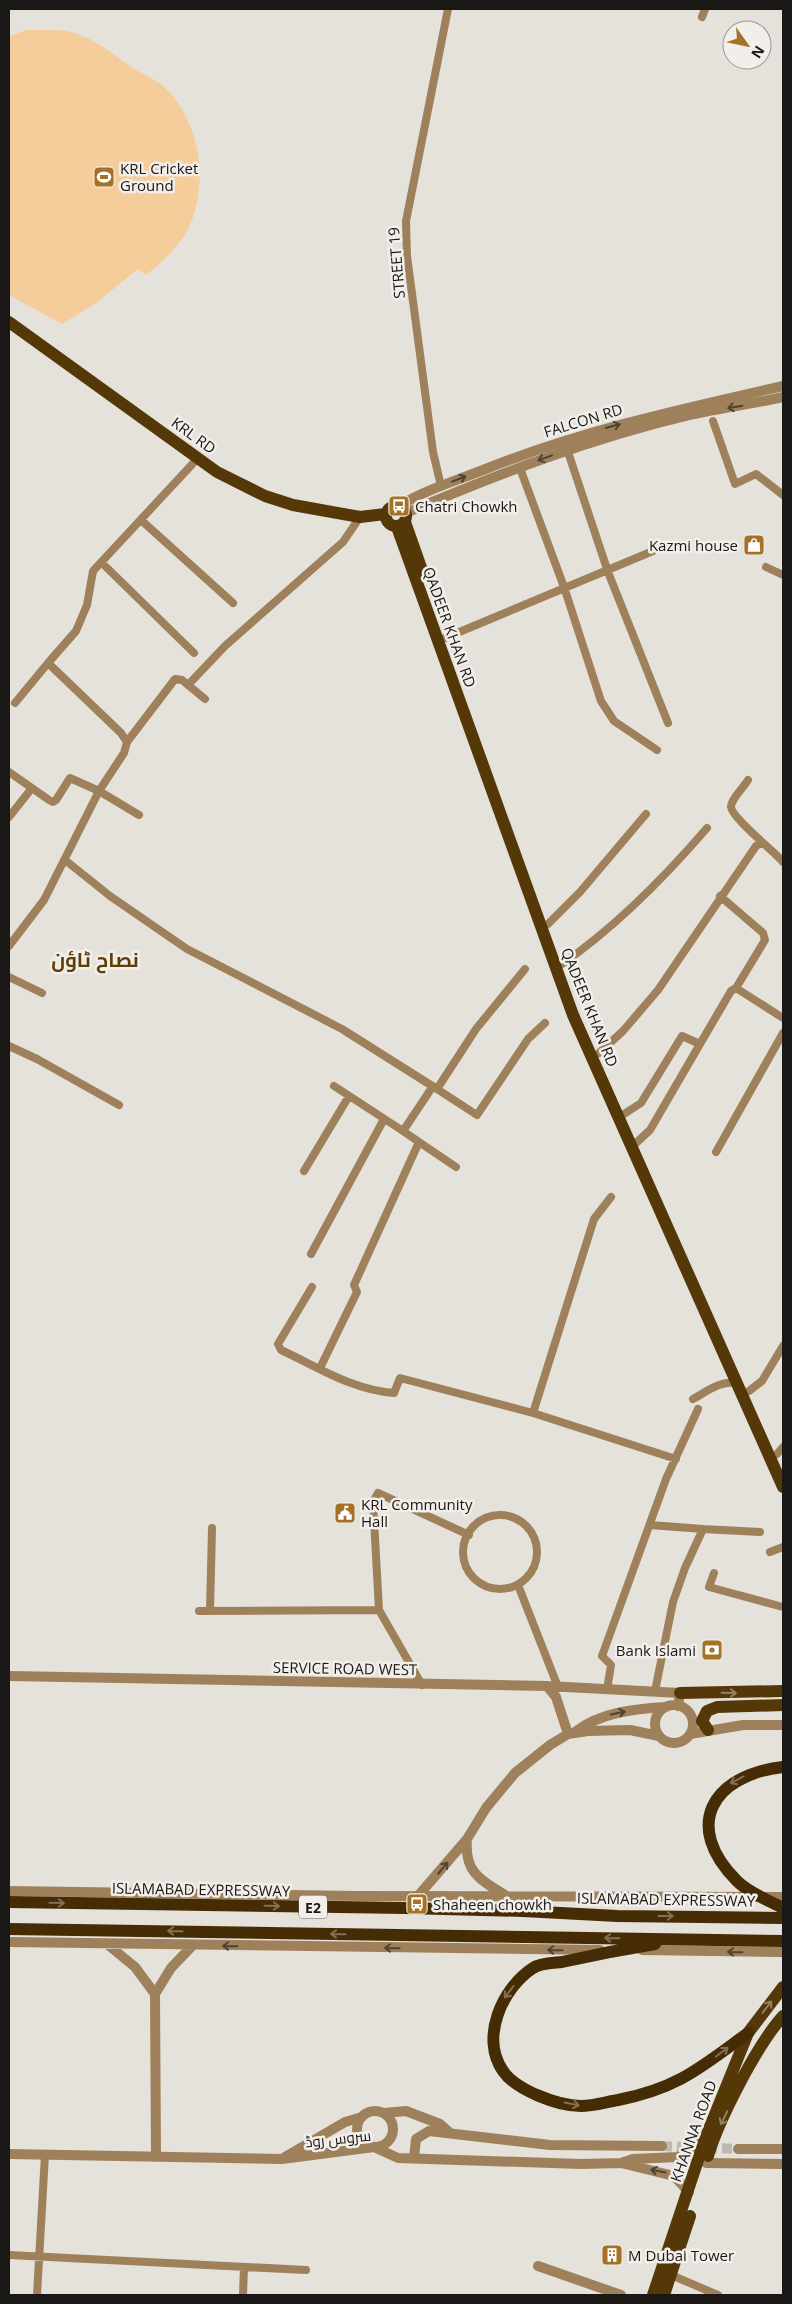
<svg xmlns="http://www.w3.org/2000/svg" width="792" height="2304" viewBox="0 0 792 2304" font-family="'Open Sans',Cairo,sans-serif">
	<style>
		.green { fill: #f4cd9b }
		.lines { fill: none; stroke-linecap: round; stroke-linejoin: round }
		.tertiary-tunnel { stroke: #bcb9b4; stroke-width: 10; stroke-dasharray: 10 5; stroke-linecap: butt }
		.minor { stroke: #9e815b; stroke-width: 8 }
		.tertiary { stroke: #9e815b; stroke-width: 10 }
		.primary { stroke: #553808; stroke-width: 12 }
		.trunk { stroke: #462c04; stroke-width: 12 }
		.oneway { stroke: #4f4232 }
		.oneway2 { stroke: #948162 }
		.oneway3 { stroke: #827054 }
		.labels { text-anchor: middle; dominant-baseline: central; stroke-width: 5; stroke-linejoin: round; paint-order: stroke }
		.shield { fill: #f2eee9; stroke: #5b5856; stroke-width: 1 }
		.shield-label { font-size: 14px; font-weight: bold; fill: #1a1817 }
		.poi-label { font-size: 15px; fill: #1a1817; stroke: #f2eee9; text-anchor: start }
		.street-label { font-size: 15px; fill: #1a1817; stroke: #f2eee9 }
		.district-label { font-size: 20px; font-weight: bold; fill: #603f07; stroke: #f2eee9 }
	</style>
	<rect width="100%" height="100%" fill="#e5e1db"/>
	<path class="green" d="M27,30C39,30 52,29 65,31C88,34 113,53 131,67C142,74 158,80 166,89C201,124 209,183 189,227C182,244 160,264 146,275L138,269L96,303L62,324L9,295V36Z"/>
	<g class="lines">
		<path class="tertiary-tunnel" d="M662,2146L738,2149"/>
		<path class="minor" d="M702,17L705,9
			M713,421L735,484L756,474L783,495
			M569,455L608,572L668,723
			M521,471L564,587L601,701L614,721L657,750
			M441,486L433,452L407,256L406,221L448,9
			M141,520L233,603
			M102,563L194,653
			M766,567L783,575
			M445,638L653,551
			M188,685L225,646L343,542L360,517
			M15,703L48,663
			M127,742L121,733L48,663L76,631L87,605L93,571L198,458
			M9,772L49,800L53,802L56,800L70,778L99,791L139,815
			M748,780C744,787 731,799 731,807C732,818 775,852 783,862
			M9,817L32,788
			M65,860L110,896L187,949L342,1029L437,1089L476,1029L525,969
			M720,896L763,933L765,940L736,988
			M548,924L580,892L646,814
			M9,946L44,900L99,791L124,753L127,742L175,679L182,680L205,699
			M562,964C617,926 664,878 707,828
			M9,977L42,993
			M9,1046L37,1059L119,1105
			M599,1053L623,1031L658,990L756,846L761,843
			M334,1086L403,1131
			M437,1089L477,1115L528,1039L545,1023
			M624,1114L641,1103L682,1036L700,1044L731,991L736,988L783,1018
			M419,1142L456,1167
			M636,1143L650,1130L700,1044
			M716,1152L783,1033
			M304,1171L349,1096
			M311,1254L384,1119
			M312,1287L278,1344L281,1350C318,1367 352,1390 394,1393L400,1378L533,1413L676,1459
			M320,1368L357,1292L354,1285L419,1142L403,1131L433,1086
			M749,1391L762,1381L783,1346
			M693,1399C706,1392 721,1380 737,1383
			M533,1413L594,1219L611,1197
			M777,1454L783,1447
			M463 1552a37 37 0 1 1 74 0a37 37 0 1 1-74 0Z
			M650,1525L703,1529
			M770,1552L783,1547
			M714,1573L709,1587L783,1607
			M518,1585L558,1687
			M379,1610L373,1502L378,1493L469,1535
			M199,1611L379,1610L422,1685
			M210,1611L212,1528
			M607,1690L611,1665L602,1656L666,1479L698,1409
			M655,1691L673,1602L685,1568L703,1529L760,1532
			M9,2255L306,2270
			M671,2275L718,2295
			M37,2295L45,2155
			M243,2295L244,2267"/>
		<path class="tertiary" d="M399,506C425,490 455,481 483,470C580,431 681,409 783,386
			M406,513C498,474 592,438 690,415C720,408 752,404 783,397
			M9,1676L547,1686L680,1693L678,1706
			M547,1686L556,1697L568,1734
			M655 1724a19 19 0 1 1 38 0a19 19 0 1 1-38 0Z
			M575,1732C601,1712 634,1709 666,1707
			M690,1734L743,1725H783
			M467,1839C464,1872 480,1880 505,1895
			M9,1891L357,1896L783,1897
			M418,1896L467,1839L486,1808L515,1773L550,1745L568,1734L588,1731L630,1730L659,1736
			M9,1942L600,1950
			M107,1944L135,1967L155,1994
			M642,1950L783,1952
			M357 2129a18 18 0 1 1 36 0a18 18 0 1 1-36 0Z
			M384,2113L406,2111L440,2124L450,2133
			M738,2149H783
			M9,2154L282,2159L374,2147L398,2158L581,2164L621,2163L674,2176L689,2192
			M156,2157L155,1994L171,1968L192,1946
			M285,2157L345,2122L362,2117
			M414,2158L416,2139L429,2131L550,2145L662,2146
			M621,2163L633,2159L678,2157L705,2139
			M706,2163L783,2164
			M538,2266L621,2295"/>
		<path class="primary" d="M9,322L217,472L265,496L293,505L360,517L385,514
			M386 516a10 10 0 1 1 20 0a10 10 0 1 1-20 0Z
			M405,522L424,576
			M397,527L573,1015L783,1487
			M680,1693L783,1691
			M708,1730L702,1721L707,1711L717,1707L783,1705
			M708,2156C719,2119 757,2045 783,2016
			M653,2295L705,2139L748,2033L783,1987
			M664,2295L690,2216"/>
		<path class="trunk" d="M783,1767C712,1775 682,1826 737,1881C749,1893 768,1900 783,1908
			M9,1902L405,1908L523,1911L617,1916L783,1918
			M9,1929L783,1941
			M655,1944C624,1949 593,1955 562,1962C554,1963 540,1963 533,1968C502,1988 480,2038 503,2071C516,2090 558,2106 581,2106C593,2106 606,2102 618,2100C678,2088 700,2068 748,2033"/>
	</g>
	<defs><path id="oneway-shaft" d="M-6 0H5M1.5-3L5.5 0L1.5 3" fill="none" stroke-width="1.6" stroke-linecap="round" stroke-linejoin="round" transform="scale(1.25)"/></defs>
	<g class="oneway">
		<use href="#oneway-shaft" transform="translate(735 407) rotate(170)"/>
		<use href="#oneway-shaft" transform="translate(613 426) rotate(-16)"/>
		<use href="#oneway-shaft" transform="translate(545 458) rotate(160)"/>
		<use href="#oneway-shaft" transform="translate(459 479) rotate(-21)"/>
		<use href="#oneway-shaft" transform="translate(618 1713) rotate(-12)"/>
		<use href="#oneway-shaft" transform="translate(443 1868) rotate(-50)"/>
		<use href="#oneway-shaft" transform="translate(230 1946) rotate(-179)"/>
		<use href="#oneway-shaft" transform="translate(392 1948) rotate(-179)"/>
		<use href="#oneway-shaft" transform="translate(555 1950) rotate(-179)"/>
		<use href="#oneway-shaft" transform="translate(735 1952) rotate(-179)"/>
		<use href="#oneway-shaft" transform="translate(658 2171) rotate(-168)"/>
	</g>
	<g class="oneway2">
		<use href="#oneway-shaft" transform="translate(729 1693) rotate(1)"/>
		<use href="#oneway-shaft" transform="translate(767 2007) rotate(-53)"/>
		<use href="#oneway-shaft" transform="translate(724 2118) rotate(116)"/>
	</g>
	<g class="oneway3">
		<use href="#oneway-shaft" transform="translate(737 1780) rotate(152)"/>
		<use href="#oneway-shaft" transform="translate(57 1903) rotate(1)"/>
		<use href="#oneway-shaft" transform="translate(272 1906) rotate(1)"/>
		<use href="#oneway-shaft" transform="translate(666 1916)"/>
		<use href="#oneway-shaft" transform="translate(175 1931) rotate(-179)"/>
		<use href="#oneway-shaft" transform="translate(338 1934) rotate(-179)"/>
		<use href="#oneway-shaft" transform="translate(612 1938) rotate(-179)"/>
		<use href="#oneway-shaft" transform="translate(509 1992) rotate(127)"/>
		<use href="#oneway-shaft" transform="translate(722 2052) rotate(-37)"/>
		<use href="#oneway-shaft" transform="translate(572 2104) rotate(11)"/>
	</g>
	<defs>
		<g id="stadium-square" transform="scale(1.125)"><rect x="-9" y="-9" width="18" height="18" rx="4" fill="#a37227" stroke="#f2eee9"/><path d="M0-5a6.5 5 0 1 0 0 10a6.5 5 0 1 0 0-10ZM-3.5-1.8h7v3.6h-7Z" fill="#fff"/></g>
		<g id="bus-square" transform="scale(1.125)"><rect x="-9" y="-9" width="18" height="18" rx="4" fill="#a37227" stroke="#f2eee9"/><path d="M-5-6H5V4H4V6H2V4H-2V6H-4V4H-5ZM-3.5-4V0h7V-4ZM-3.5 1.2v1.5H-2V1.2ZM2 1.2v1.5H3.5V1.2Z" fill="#fff"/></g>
		<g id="shop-square" transform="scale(1.125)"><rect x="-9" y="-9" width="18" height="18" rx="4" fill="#a37227" stroke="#f2eee9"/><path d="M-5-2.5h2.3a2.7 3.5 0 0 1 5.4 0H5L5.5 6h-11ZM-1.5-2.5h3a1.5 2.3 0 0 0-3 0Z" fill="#fff"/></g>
		<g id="civic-square" transform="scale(1.125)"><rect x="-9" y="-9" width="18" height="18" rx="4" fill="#a37227" stroke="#f2eee9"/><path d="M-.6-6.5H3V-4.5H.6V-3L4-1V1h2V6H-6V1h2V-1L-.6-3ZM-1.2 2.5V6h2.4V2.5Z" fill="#fff"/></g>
		<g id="bank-square" transform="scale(1.125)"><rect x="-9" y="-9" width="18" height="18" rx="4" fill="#a37227" stroke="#f2eee9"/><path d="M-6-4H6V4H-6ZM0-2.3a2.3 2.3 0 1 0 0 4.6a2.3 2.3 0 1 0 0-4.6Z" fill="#fff"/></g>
		<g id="building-square" transform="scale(1.125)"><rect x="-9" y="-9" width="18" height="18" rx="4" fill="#a37227" stroke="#f2eee9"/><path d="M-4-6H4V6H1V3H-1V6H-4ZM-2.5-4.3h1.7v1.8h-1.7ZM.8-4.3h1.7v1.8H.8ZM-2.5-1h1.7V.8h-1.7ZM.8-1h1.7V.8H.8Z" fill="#fff"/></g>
	</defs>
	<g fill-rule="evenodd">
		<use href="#stadium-square" x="104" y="177"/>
		<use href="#bus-square" x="399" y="506"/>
		<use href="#shop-square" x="754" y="545"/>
		<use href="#civic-square" x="345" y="1513"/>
		<use href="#bank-square" x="712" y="1650"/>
		<use href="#bus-square" x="417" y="1904"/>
		<use href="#building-square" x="612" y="2255"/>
	</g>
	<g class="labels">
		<rect class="shield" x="299" y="1895.5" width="28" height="23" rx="4"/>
		<g class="shield-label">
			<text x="313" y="1907">E2</text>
		</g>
		<g class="poi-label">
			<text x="120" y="168">KRL Cricket<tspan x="120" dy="17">Ground</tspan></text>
			<text x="415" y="506">Chatri Chowkh</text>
			<text x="738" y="545" text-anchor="end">Kazmi house</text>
			<text x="361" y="1504">KRL Community<tspan x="361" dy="17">Hall</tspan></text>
			<text x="696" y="1650" text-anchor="end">Bank Islami</text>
			<text x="433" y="1904">Shaheen chowkh</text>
			<text x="628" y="2255">M Dubai Tower</text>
		</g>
		<g class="street-label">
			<text transform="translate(396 263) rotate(-95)">STREET 19</text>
			<text transform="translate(583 420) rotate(-17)">FALCON RD</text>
			<text transform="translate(194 435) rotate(36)">KRL RD</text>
			<text transform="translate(450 627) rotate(70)">QADEER KHAN RD</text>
			<text transform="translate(590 1007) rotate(68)">QADEER KHAN RD</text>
			<text transform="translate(345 1668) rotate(1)">SERVICE ROAD WEST</text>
			<text transform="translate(201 1889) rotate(1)">ISLAMABAD EXPRESSWAY</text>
			<text transform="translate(666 1899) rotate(1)">ISLAMABAD EXPRESSWAY</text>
			<text transform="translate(693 2131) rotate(-70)">KHANNA ROAD</text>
			<text transform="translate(338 2138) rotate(-6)">سروس روڈ</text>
		</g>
		<g class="district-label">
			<text x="95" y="959">نصاح ٹاؤن</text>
		</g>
	</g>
	<rect width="792" height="2304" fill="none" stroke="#1a1817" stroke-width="20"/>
	<g transform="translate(747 45) rotate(123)"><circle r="24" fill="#f2eee9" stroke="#9c9895"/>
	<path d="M0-4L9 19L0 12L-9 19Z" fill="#a37227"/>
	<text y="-8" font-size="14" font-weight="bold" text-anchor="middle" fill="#1a1817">N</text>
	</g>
</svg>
